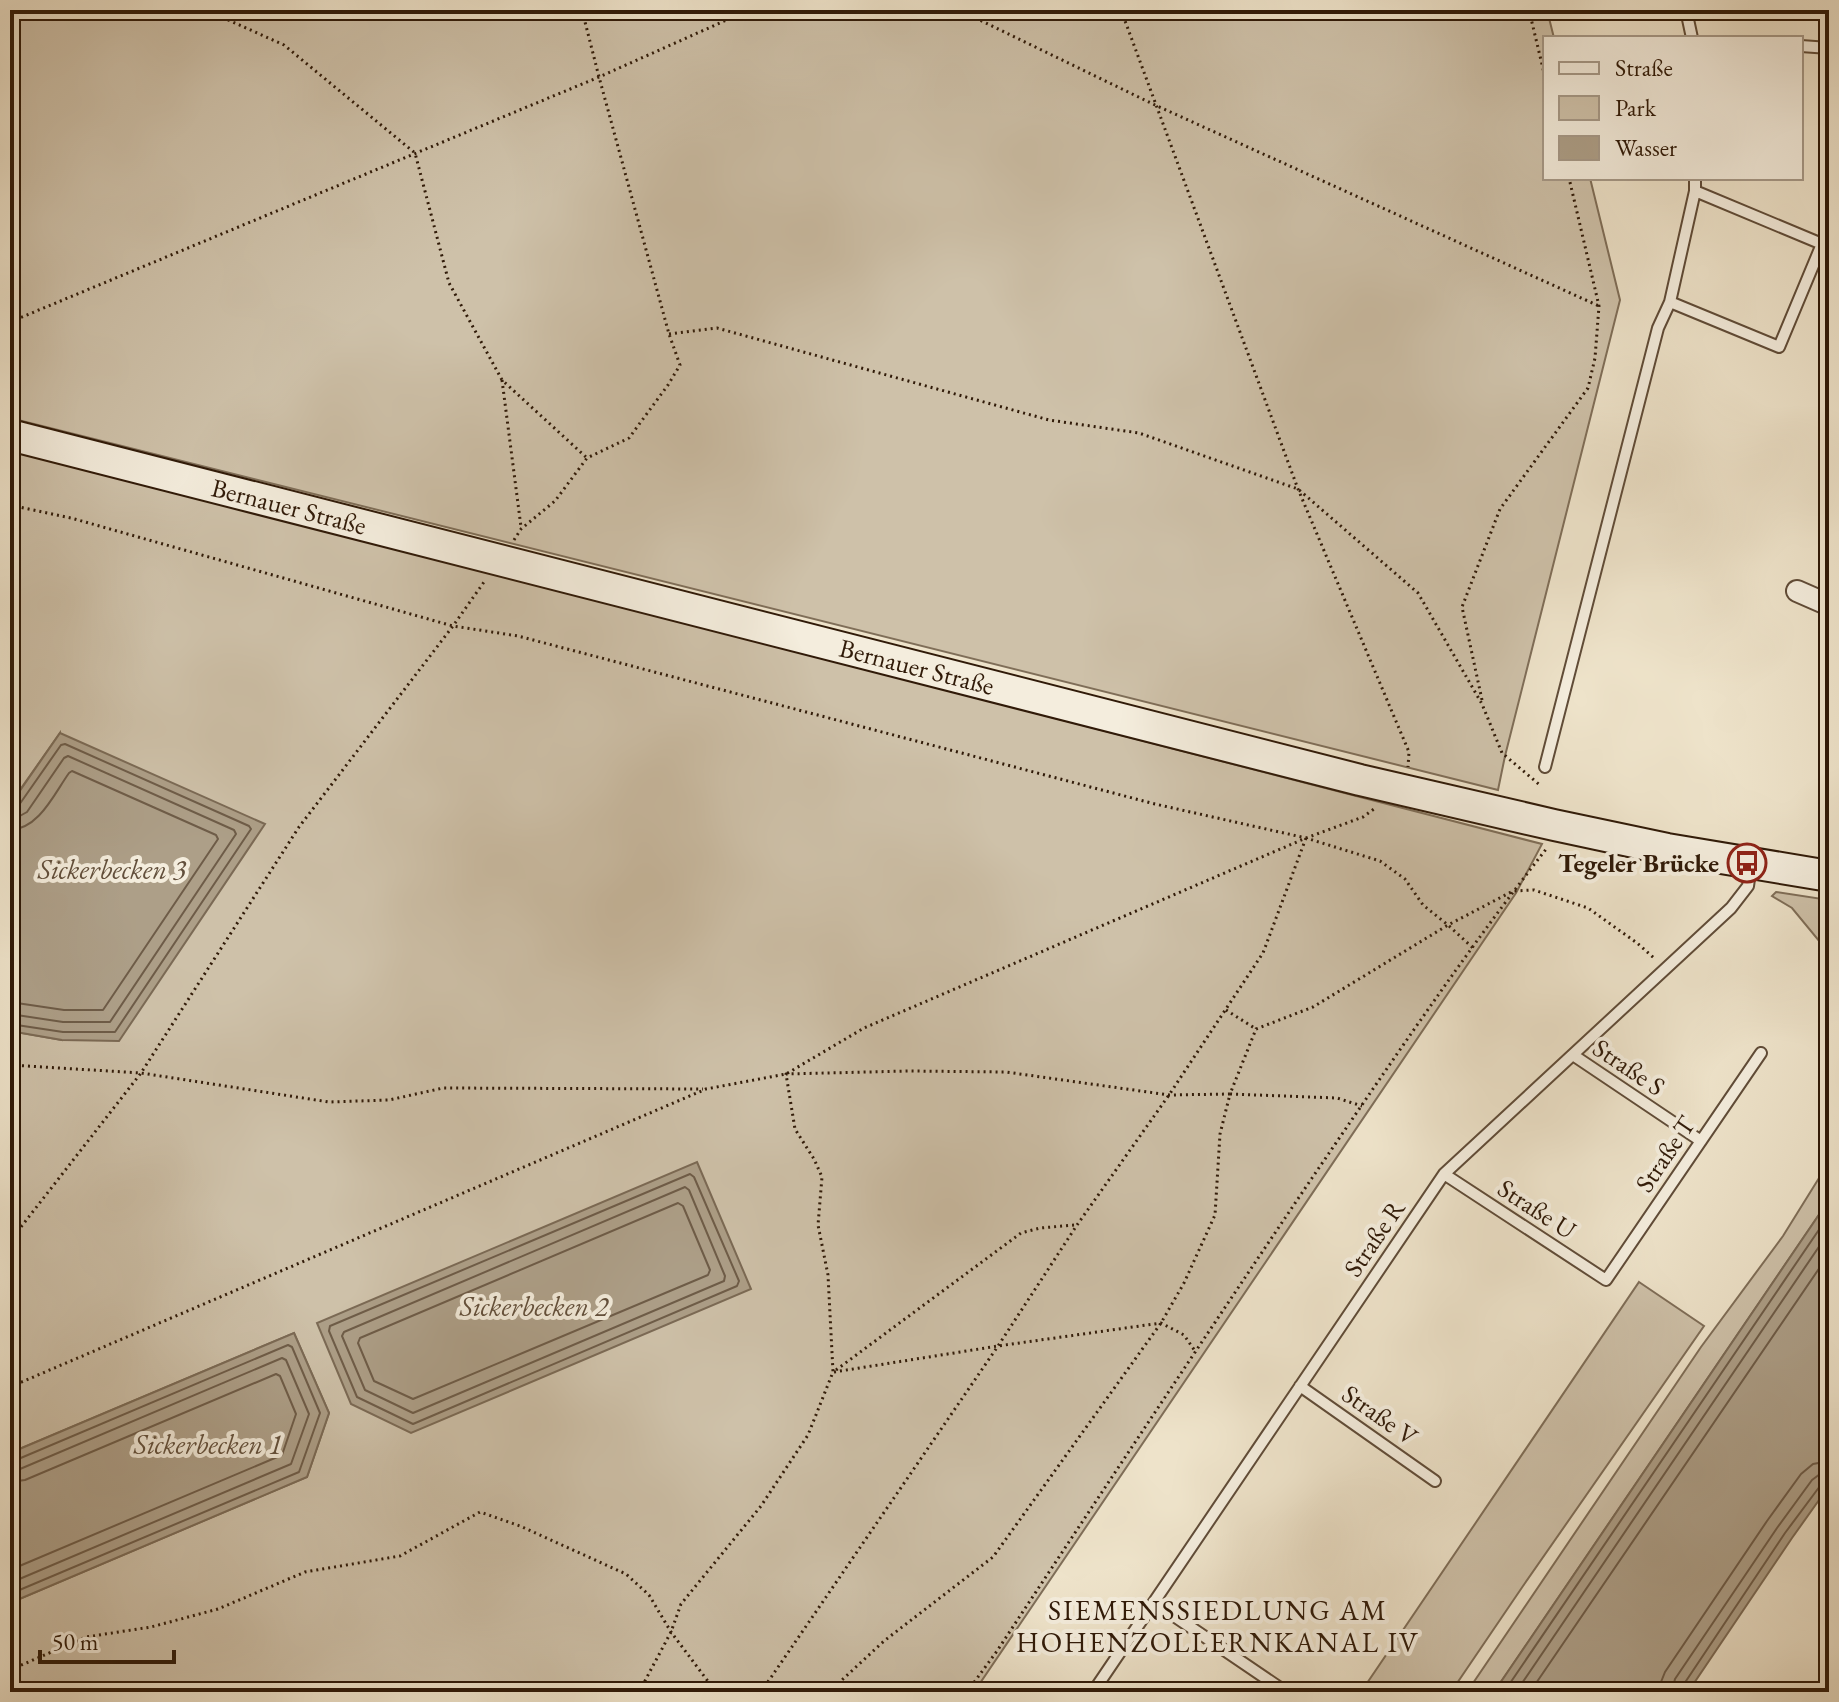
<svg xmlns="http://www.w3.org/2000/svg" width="1839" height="1702" viewBox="0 0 1839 1702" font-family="'EB Garamond',serif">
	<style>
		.green { fill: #cec1a9; stroke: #7f6e58; stroke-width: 2 }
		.water { fill: #ad9f88; stroke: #7b6a55; stroke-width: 2 }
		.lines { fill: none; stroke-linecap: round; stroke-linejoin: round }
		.shore { stroke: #6e5c48; stroke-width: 2 }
		.lane-casing { stroke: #604c38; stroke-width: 14 }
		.street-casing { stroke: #604c38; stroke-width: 24 }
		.secondary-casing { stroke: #301a08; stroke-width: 34 }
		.path { stroke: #301a08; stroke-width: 3; stroke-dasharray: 2 4; stroke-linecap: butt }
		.lane { stroke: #f4eddd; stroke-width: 10 }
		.street { stroke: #f4eddd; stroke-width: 20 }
		.secondary { stroke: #f4eddd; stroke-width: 30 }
		.labels { text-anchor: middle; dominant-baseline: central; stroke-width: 8; stroke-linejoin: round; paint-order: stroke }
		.street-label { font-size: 26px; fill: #301a08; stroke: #f4eddd }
		.poi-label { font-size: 26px; font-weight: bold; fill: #301a08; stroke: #f4eddd; text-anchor: end }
		.water-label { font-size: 28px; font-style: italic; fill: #624f3b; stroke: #f4eddd }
		.neighbourhood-label { font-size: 28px; letter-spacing: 2px; fill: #301a08; stroke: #f4eddd }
	</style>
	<rect width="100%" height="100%" fill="#eee3ca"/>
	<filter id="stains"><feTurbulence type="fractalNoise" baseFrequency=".0025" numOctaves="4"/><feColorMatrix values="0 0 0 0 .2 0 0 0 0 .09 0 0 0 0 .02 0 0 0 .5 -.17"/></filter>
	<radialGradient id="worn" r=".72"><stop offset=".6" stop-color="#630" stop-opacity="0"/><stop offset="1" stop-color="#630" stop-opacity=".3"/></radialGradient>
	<path class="green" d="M10,10H1547L1554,38H1545V178H1590L1620,300L1505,756L1498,790L10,418Z
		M10,450L463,565L1542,844L1516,893L974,1692H10V1603L307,1477L329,1413L294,1333L10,1453V1031L62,1040L60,733L10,804Z
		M1776,892L1829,900V953L1792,908L1772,896Z
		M1829,1162V1200L1494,1692H1467L1701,1347L1783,1236Z
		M1639,1282L1704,1326L1523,1586L1451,1692H1361Z"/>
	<path class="water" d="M60,733L265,824L119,1041L62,1040L10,1031V805Z
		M697,1162L751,1289L411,1433L351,1404L317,1323Z
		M1829,1200V1486L1792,1538L1688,1692H1494Z
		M294,1333L329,1413L307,1477L10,1603V1453Z"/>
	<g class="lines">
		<path class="shore" d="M10,808L19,805L61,745L65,744L249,826L251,829L115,1032H63L10,1024
			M10,818L18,817L27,812L64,758L68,756L234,830L236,834L110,1022H63L10,1014
			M10,830C39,829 54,794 69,773L72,771L216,835L218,839L103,1010H64L10,1002
			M690,1174L694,1177L739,1281L737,1286L413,1424L357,1397L329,1331L330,1326Z
			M685,1187L689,1190L725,1276L724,1281L413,1413L365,1390L342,1336L344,1332Z
			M678,1203L683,1206L710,1270L708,1275L413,1399L374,1381L358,1343L360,1338Z
			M10,1460H16L288,1345L292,1347L320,1413L299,1472L10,1594
			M10,1470L20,1469L282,1358L286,1360L309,1414L291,1464L10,1583
			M10,1482L25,1480L276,1374L280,1376L296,1414L282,1455L10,1570
			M1504,1692L1829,1215
			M1516,1692L1829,1232
			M1530,1692L1829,1254
			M1660,1692L1661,1682L1665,1672L1767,1521L1801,1474L1813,1464L1829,1461
			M1672,1692L1675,1679L1777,1528L1812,1480L1820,1474L1829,1473
			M1682,1692L1684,1684L1785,1533L1820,1486L1829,1483"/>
		<g class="lane-casing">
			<path id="lane" d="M1686,10L1692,38
				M1801,46L1829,48
				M1670,302L1779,347L1822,244L1695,191
				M1545,767L1658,328L1670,302L1695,191V178
				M1573,1055L1701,1141
				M1444,1174L1606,1280L1761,1053
				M1300,1386L1435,1481
				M1155,1603L1286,1692
				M1093,1692L1444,1174L1731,908L1748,886L1751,865"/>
		</g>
		<g class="street-casing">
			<path id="street" d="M1797,591L1829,605"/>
		</g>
		<g class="secondary-casing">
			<g id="secondary">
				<path id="s1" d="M10,435L1360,780L1554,825L1667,849L1829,876"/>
			</g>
		</g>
		<path class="path" d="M206,10L284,45L415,153L449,283L502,380L587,458
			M959,10L1155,105L1599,306
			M1121,10L1298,489L1409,752L1408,767
			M1529,10L1545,77
			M10,322L599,77L749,10
			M669,334L717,328L1049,420L1139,433L1298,489L1418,593L1482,704L1502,753L1541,786
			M502,380L521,527
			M10,505L71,518L453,626L518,636L1155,804L1306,838L1380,861L1405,879L1423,905L1448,925L1473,948
			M514,540L521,529L555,501L587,458L629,438L668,385L680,365L669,334L599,77L582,10
			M1482,700L1462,607L1500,509L1588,388L1595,358L1599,306L1569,178
			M1226,1010L1256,1029
			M10,1065L141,1073L329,1102L389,1100L443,1088L703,1089
			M10,1241L141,1073L299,827L453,626L484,582
			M836,1370L1021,1233L1040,1228L1075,1225
			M834,1372L998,1346L1161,1323L1184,1335L1195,1351
			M10,1387L706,1089L786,1074L864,1028L1306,838L1363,817L1374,809
			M10,1670L86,1637L151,1627L218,1609L305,1572L400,1556L480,1512L520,1526L626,1574L649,1595L671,1632L716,1692
			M639,1692L671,1632L681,1604L761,1506L808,1435L833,1372L828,1275L818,1225L822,1177L814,1159L795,1129L786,1074L908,1071L1006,1072L1169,1095L1230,1094L1256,1029L1313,1007L1448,925L1513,891L1534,890L1588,908L1637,943L1654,958
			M761,1692L998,1346L1077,1225L1169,1095L1263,953L1306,838
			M829,1692L884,1641L993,1557L1161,1323L1184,1283L1215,1215L1220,1134L1230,1094L1337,1098L1362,1106
			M967,1692L997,1651C1101,1493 1206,1335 1312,1178C1388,1067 1464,954 1547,848"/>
		<use href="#lane" class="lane"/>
		<use href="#street" class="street"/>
		<use href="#secondary" class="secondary"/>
	</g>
	<defs>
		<g id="bus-ring" transform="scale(2)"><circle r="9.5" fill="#f4eddd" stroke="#8f2418" stroke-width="1.5"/><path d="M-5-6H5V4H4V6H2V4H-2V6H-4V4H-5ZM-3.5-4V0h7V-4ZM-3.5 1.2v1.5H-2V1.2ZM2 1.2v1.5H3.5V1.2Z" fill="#8f2418"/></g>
	</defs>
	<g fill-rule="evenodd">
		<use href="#bus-ring" x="1747" y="863"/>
	</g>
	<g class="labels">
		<g class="street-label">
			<text stroke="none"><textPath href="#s1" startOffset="288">Bernauer Straße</textPath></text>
			<text stroke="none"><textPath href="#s1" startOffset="936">Bernauer Straße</textPath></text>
			<text transform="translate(1629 1067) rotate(34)">Straße S</text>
			<text transform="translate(1665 1154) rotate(-56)">Straße T</text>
			<text transform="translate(1537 1209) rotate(33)">Straße U</text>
			<text transform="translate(1374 1238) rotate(-56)">Straße R</text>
			<text transform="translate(1380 1415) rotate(35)">Straße V</text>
		</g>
		<g class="poi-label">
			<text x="1719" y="863">Tegeler Brücke</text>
		</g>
		<g class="water-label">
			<text x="112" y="869">Sickerbecken 3</text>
			<text x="534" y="1306">Sickerbecken 2</text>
			<text x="208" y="1444">Sickerbecken 1</text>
		</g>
		<g class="neighbourhood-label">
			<text x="1218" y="1610">SIEMENSSIEDLUNG AM<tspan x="1218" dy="32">HOHENZOLLERNKANAL IV</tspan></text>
		</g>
	</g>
	<rect width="1839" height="1702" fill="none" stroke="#eee3ca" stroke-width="40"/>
	<rect x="12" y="12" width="1815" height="1678" fill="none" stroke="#301a08" stroke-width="4"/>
	<rect x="20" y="20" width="1799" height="1662" fill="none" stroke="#301a08" stroke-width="2"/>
	<rect x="1543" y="36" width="260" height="144" fill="#f4eddd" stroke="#a69988" stroke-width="2"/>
	<rect x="1559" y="62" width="40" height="12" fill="#f4eddd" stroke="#a69988" stroke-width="2"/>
	<text x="1615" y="76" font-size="24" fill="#301a08">Straße</text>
	<rect x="1559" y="96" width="40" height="24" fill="#cec1a9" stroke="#a69988" stroke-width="2"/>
	<text x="1615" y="116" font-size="24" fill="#301a08">Park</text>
	<rect x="1559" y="136" width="40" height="24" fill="#ad9f88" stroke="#a69988" stroke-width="2"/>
	<text x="1615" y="156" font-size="24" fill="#301a08">Wasser</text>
	<path d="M40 1650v12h134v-12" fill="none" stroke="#301a08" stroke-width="4"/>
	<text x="52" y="1650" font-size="24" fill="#301a08" stroke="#f4eddd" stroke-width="6" paint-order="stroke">50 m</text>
	<rect width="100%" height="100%" filter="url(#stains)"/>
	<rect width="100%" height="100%" fill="url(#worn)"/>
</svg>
